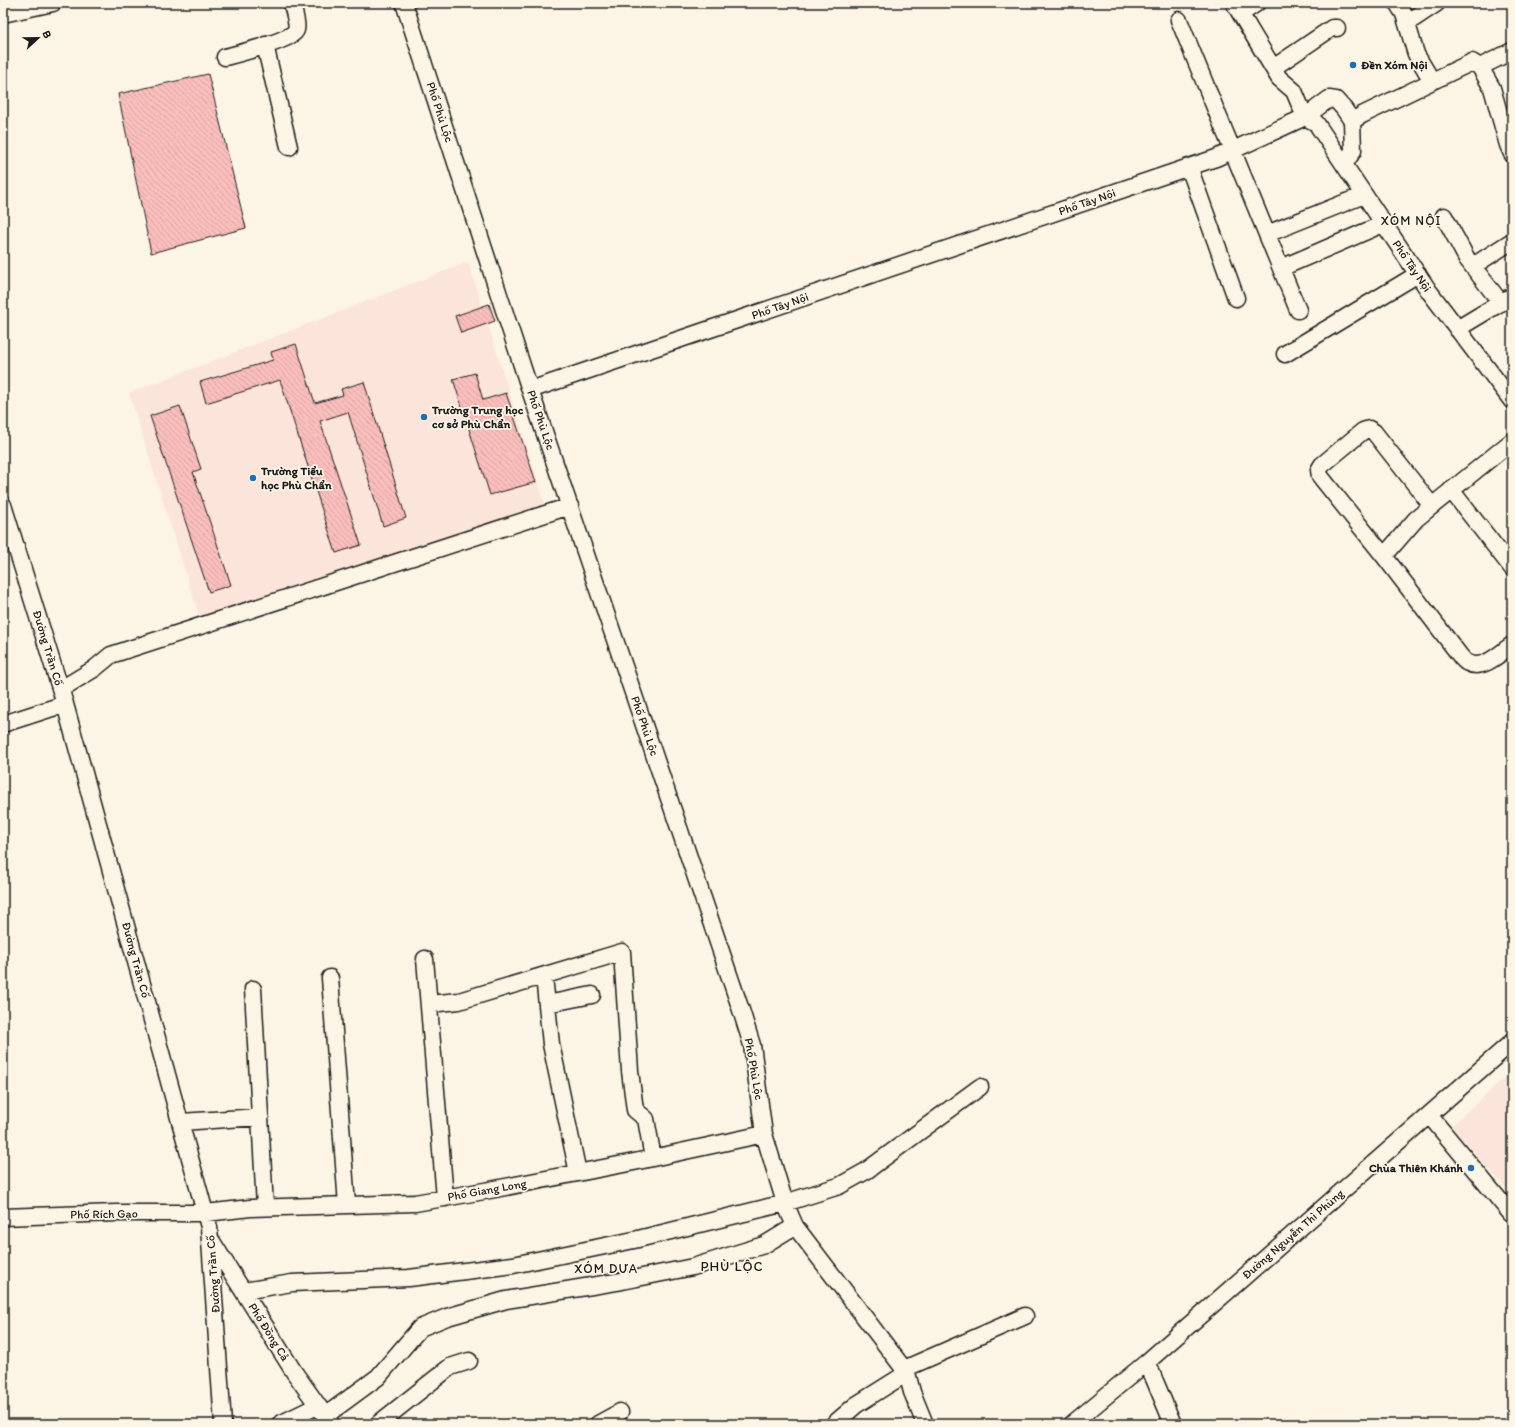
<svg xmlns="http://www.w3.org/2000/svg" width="1515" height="1427" viewBox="0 0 1515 1427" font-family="Itim,sans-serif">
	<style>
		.built { fill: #fbe4d9 }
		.building { fill: url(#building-back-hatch); stroke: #1c1c1c }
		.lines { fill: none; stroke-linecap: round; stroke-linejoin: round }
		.minor-casing { stroke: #1c1c1c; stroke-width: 19 }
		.minor { stroke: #fcf5e5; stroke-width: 16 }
		.poi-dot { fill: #1f6fb2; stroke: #fcf5e5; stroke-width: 1.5 }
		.labels { text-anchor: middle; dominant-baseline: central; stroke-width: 3.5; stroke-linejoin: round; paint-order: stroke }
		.poi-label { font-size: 12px; font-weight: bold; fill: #1c1c1c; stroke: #fcf5e5; text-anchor: start }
		.street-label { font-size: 12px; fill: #1c1c1c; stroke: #fcf5e5 }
		.neighbourhood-label { font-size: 13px; letter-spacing: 1px; fill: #1c1c1c; stroke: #fcf5e5 }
		.quarter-label { font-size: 14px; letter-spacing: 1px; fill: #1c1c1c; stroke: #fcf5e5 }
	</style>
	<defs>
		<pattern id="building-back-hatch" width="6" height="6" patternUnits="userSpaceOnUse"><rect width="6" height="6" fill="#fabebc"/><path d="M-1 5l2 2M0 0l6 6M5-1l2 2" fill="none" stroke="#d6a3a1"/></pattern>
	</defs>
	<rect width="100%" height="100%" fill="#fcf5e5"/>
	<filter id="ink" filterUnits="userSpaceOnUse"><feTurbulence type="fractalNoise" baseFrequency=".025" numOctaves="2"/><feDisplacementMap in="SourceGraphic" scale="8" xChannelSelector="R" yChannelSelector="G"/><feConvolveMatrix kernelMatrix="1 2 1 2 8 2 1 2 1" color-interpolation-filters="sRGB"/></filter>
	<g filter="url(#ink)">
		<path class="built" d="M468,262L546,507L376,563L199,616L129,393Z
			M1512,1071V1195L1451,1126Z"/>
		<path class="building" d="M208,74L246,228L151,253L118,94Z
			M489,304L495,321L461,333L455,316Z
			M296,344L315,403L343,395L341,389L364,382L406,518L383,526L348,412L320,421L361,545L336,553L280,380L206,403L200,382L273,360L271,352Z
			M475,373L483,400L506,393L536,482L490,495L453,379Z
			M180,406L201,469L193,472L231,585L209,592L150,416Z"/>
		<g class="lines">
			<g class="minor-casing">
				<path id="minor" d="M404,3L530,390L741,1010L752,1045L764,1134L785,1203L795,1226L907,1373L912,1392L925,1424
					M1234,3L1279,78L1294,91L1305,117L1329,99L1336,100L1344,109L1352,121L1353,151L1344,165
					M1397,3L1404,14L1416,54L1432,81
					M3,14L53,3
					M1241,14L1257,3
					M1179,20L1298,310
					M1407,23L1437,3
					M265,45L289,147
					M225,57C236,54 294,40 296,30C298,25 293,9 292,3
					M1480,67L1492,88L1508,145L1512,154
					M1273,68L1332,28H1337
					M1352,121L1362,115L1472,62L1480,67L1512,51
					M1189,167L1236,298
					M1444,216L1467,259L1501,303
					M1267,234L1364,195
					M1473,266L1512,241
					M1281,268L1383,224
					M1457,329L1512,296
					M1285,354L1418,274
					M530,390L1189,167L1216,158L1305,117L1316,123L1429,291L1512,401
					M1451,490L1512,568
					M3,505L65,704L209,1227L223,1424
					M1432,506L1374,432L1369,429L1363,431L1322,465L1319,470L1320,476L1384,556L1461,657C1463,659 1465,662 1468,663C1483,671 1500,653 1512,645
					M1384,556L1416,519L1512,441
					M61,689L94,669L111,655L570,506
					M3,724L65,704
					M425,959L445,1198
					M544,976L551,1044L578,1173
					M330,978L347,1205
					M253,989L265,1207
					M429,1004L459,1001L622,952L630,1071L635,1110L646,1119L653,1158
					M547,1004L592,995
					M1429,1115L1512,1215
					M180,1122L260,1117
					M3,1217L116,1213H206L250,1208L415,1203L490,1190L634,1162L764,1134
					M211,1240L294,1372L331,1424
					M244,1291L292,1283L409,1278L513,1265L634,1240L785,1203L839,1186L866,1171L980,1087
					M1147,1362L1173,1424
					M904,1369L1025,1316
					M325,1416L378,1377L420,1328L447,1317L506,1300L622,1281L693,1267L764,1245L795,1226
					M280,1424L317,1406
					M378,1424L450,1367L469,1361
					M598,1424L620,1412
					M834,1424L856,1405L907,1373
					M1072,1424L1147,1362L1512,1042"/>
			</g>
			<use href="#minor" class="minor"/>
		</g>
	</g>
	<g class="poi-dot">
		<circle cx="1353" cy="65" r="4"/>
		<circle cx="424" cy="417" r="4"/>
		<circle cx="253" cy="478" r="4"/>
		<circle cx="1471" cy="1168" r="4"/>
	</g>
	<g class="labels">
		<g class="poi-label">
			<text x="1361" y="65">Đền Xóm Nội</text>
			<text x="432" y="410">Trường Trung học<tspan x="432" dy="14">cơ sở Phù Chẩn</tspan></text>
			<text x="261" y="471">Trường Tiểu<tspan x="261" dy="14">học Phù Chẩn</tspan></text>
			<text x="1463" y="1168" text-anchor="end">Chùa Thiên Khánh</text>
		</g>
		<g class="street-label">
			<text transform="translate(440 112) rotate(72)">Phố Phù Lộc</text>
			<text transform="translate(1087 202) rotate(-19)">Phố Tây Nội</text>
			<text transform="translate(1412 266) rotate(56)">Phố Tây Nội</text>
			<text transform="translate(780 306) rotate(-19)">Phố Tây Nội</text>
			<text transform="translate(541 420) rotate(71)">Phố Phù Lộc</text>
			<text transform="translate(48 648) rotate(73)">Đường Trần Cố</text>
			<text transform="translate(645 726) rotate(71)">Phố Phù Lộc</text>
			<text transform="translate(136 960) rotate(75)">Đường Trần Cố</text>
			<text transform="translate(754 1069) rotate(80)">Phố Phù Lộc</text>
			<text transform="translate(487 1190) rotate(-10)">Phố Giang Long</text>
			<text transform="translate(104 1214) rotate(-1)">Phố Rích Gạo</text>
			<text transform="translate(1293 1234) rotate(-41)">Đường Nguyễn Thì Phùng</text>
			<text transform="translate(213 1274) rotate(-94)">Đường Trần Cố</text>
			<text transform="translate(269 1332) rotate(58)">Phố Đồng Cả</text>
		</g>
		<g class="neighbourhood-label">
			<text x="1411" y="220">XÓM NỘI</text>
			<text x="606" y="1268">XÓM DƯA</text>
		</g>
		<g class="quarter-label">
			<text x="732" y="1266">PHÙ LỘC</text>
		</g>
	</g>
	<rect width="1515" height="1427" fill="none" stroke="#fcf5e5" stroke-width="16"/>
	<rect x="8" y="8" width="1499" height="1411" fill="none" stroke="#1c1c1c" stroke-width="1.5" filter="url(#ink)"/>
	<g transform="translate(38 38) rotate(68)" stroke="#fcf5e5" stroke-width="3" paint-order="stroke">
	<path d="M0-3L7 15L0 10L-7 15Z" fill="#1c1c1c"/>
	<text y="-6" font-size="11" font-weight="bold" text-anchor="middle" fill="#1c1c1c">B</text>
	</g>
</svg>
